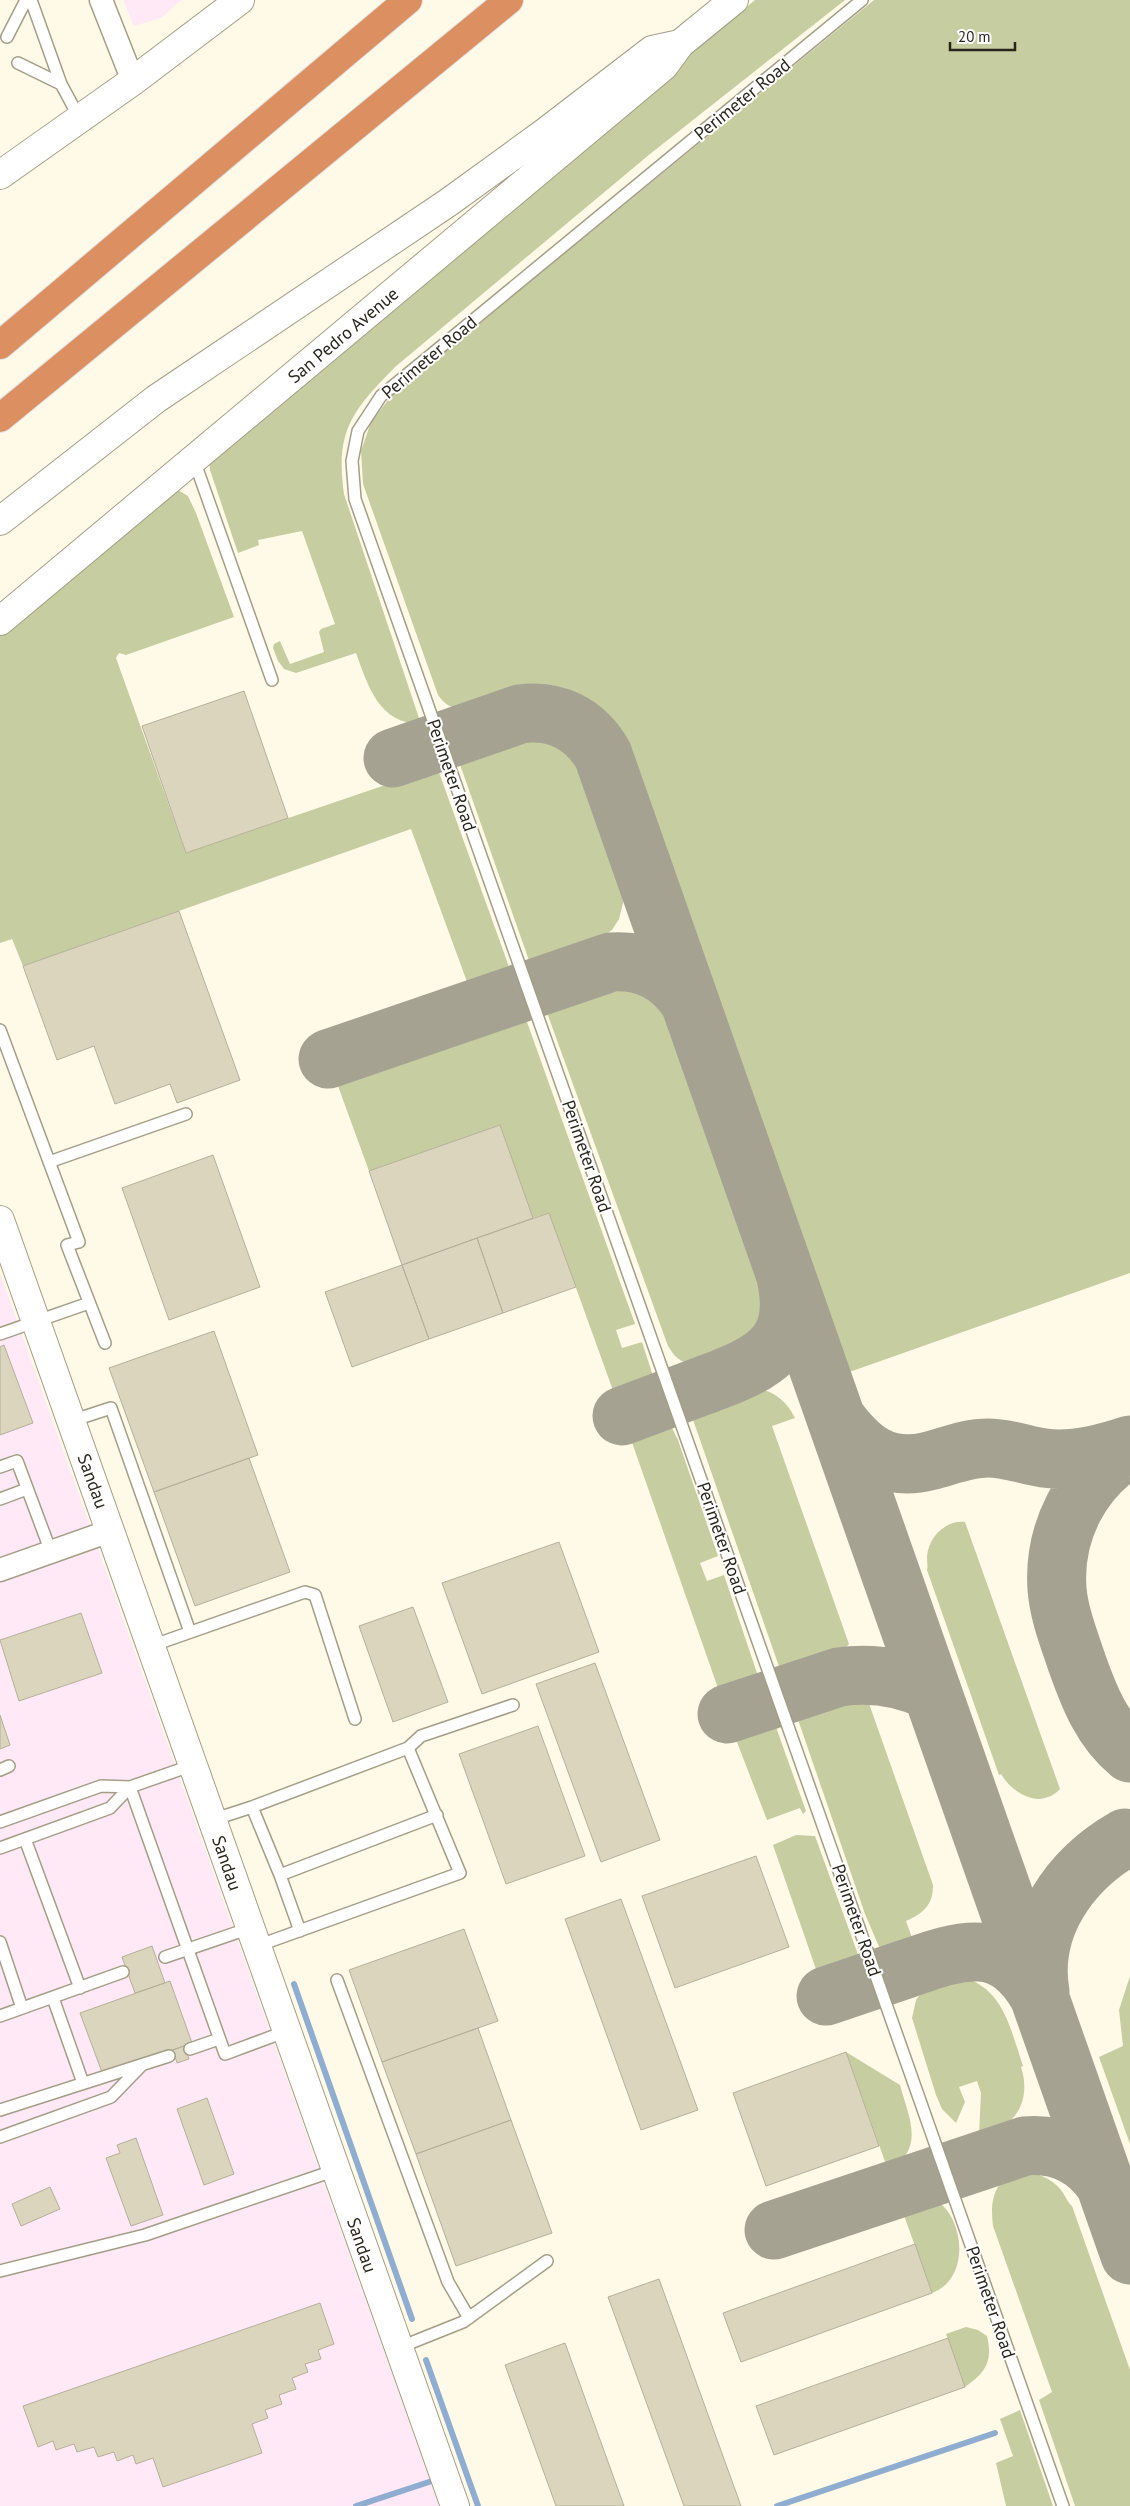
<svg xmlns="http://www.w3.org/2000/svg" width="1130" height="2506" viewBox="0 0 1130 2506" font-family="'PT Sans',sans-serif">
	<style>
		.commercial { fill: #ffe9f6 }
		.green { fill: #c6cda1 }
		.lines { fill: none; stroke-linecap: round; stroke-linejoin: round }
		.stream { stroke: #8fadd1; stroke-width: 6 }
		.taxiway { stroke: #a5a292; stroke-width: 59 }
		.building { fill: #dbd5be; stroke: #b5b099 }
		.service-casing { stroke: #a39e87; stroke-width: 14 }
		.minor-casing { stroke: #a39e87; stroke-width: 25 }
		.tertiary-casing { stroke: #a39e87; stroke-width: 30 }
		.secondary-casing { stroke: #a39e87; stroke-width: 30 }
		.motorway-casing { stroke: #e1e0df; stroke-width: 30 }
		.service { stroke: #fff; stroke-width: 11 }
		.minor { stroke: #fff; stroke-width: 22 }
		.tertiary { stroke: #fff; stroke-width: 28 }
		.secondary { stroke: #fff; stroke-width: 28 }
		.motorway { stroke: #dc8f60; stroke-width: 28 }
		.labels { text-anchor: middle; dominant-baseline: central; stroke-width: 4; stroke-linejoin: round; paint-order: stroke }
		.street-label { font-size: 18px; fill: #27251c; stroke: #fff }
	</style>
	<rect width="100%" height="100%" fill="#fffae7"/>
	<path class="commercial" d="M123,0H181L161,18L134,26Z
		M0,1273L439,2506H0Z"/>
	<path class="green" d="M755,0H845L650,154L395,367C352,411 335,431 344,494L421,724C379,724 368,686 356,653L296,673L284,669L278,661L273,648L274,644L280,641L290,664L324,652L319,632L321,629L335,624L302,531L258,540L259,545L238,553L210,470L209,459Z
		M874,0H1130V1273L841,1375L622,750C618,743 614,734 609,727C585,696 539,685 502,695C490,699 479,707 466,709C453,710 445,705 438,695L363,484L361,451L371,422L392,395Z
		M178,490L188,496L196,513L234,617L126,655L119,653L116,658L186,853L400,780L436,764L512,975L470,990L411,829L23,966L12,939L0,943V629Z
		M537,731L559,737L580,756L622,874L624,899L619,919L612,930L589,946V948L532,969L457,756L515,736Z
		M614,979C638,977 656,989 669,1009L766,1282C768,1299 769,1317 759,1331C749,1348 703,1370 684,1362C676,1359 672,1352 668,1346L546,1010L545,1003L550,999Z
		M509,1013L522,1016L527,1022L635,1324L616,1330L622,1348L642,1342L655,1382L615,1396L549,1213L533,1218L500,1125L369,1171L334,1075Z
		M745,1389C769,1387 784,1397 795,1418L772,1426L849,1644L834,1661L783,1678L691,1414L696,1405Z
		M656,1421L671,1426L678,1440L718,1556L700,1563L707,1581L724,1575L761,1685L727,1696L719,1691L628,1431Z
		M965,1522L1060,1789C1040,1810 1013,1794 1001,1774L999,1775L927,1570C928,1567 927,1561 927,1556C929,1537 945,1520 965,1522Z
		M850,1691L866,1695L933,1885C933,1905 924,1913 906,1921L915,1946L883,1956L865,1914L794,1708Z
		M772,1716L806,1811L803,1814L800,1808L767,1820L735,1737L739,1728Z
		M796,1835L815,1836L860,1960L833,1974L818,1975L773,1845Z
		M954,1975C1003,1984 1009,2025 1023,2066L1021,2067C1032,2100 1015,2131 979,2134L981,2093L977,2081L959,2087L965,2102L956,2123L942,2109L936,2095L912,2018L916,2000L928,1983Z
		M1130,1976V2144L1099,2057L1123,2046L1119,2010Z
		M846,2052L900,2085C909,2118 926,2149 888,2170Z
		M1017,2172C1033,2171 1051,2177 1061,2190C1065,2195 1068,2203 1072,2206L1130,2370V2506H1075L1039,2400L1052,2392L993,2226C990,2203 993,2181 1017,2172Z
		M925,2203H940C966,2225 968,2280 932,2293L902,2210Z
		M966,2327L978,2330L987,2336C993,2362 986,2372 965,2387L946,2334Z
		M1020,2410L1053,2506H1006L996,2463L1013,2456L1000,2419Z"/>
	<g class="lines">
		<path class="stream" d="M294,1984L412,2319
			M426,2360L478,2506
			M356,2506L438,2479
			M777,2506L995,2433"/>
		<path class="taxiway" d="M393,758L520,714C556,709 585,724 603,755L1130,2255
			M328,1059L611,962C645,960 670,973 689,1001
			M622,1416C649,1406 675,1396 702,1386C758,1365 802,1350 786,1277
			M836,1418C860,1451 886,1472 929,1461C949,1456 967,1448 988,1448C1007,1448 1025,1455 1044,1458C1073,1462 1103,1454 1130,1445
			M1130,1448C1081,1477 1053,1532 1057,1589C1059,1614 1069,1639 1077,1663C1089,1697 1102,1730 1130,1753
			M727,1714L839,1677C872,1672 902,1677 932,1691
			M1040,1992C1029,1926 1071,1869 1125,1838
			M826,1996C852,1987 879,1978 906,1969C962,1949 1004,1935 1039,1996
			M774,2230L1025,2146C1059,2143 1086,2156 1105,2184"/>
	</g>
	<path class="building" d="M244,691L288,818L186,853L142,726Z
		M179,911L240,1080L177,1103L170,1084L115,1104L94,1046L57,1060L23,966Z
		M500,1125L533,1218L402,1265L369,1171Z
		M213,1155L260,1287L169,1320L122,1188Z
		M549,1213L576,1287L503,1313L477,1238Z
		M477,1238L503,1313L429,1339L402,1265Z
		M402,1265L429,1339L352,1367L325,1292Z
		M214,1331L258,1455L154,1492L109,1368Z
		M4,1345L33,1423L0,1435V1347Z
		M249,1458L290,1572L195,1606L154,1492Z
		M559,1542L599,1652L482,1694L442,1583Z
		M413,1607L448,1702L393,1722L359,1626Z
		M81,1613L102,1673L19,1701L0,1640Z
		M595,1663L660,1840L601,1862L536,1684Z
		M0,1715L10,1745L0,1749Z
		M538,1726L585,1856L506,1884L459,1754Z
		M756,1856L789,1947L675,1988L642,1896Z
		M621,1899L698,2110L641,2130L565,1919Z
		M464,1929L498,2021L382,2062L349,1970Z
		M152,1946L165,1983L135,1993L122,1957Z
		M170,1981L192,2043L103,2075L80,2013Z
		M478,2028L511,2120L416,2154L382,2062Z
		M184,2046L189,2059L177,2063L173,2050Z
		M846,2052L879,2146L766,2186L733,2093Z
		M207,2098L234,2174L204,2185L177,2109Z
		M511,2120L552,2233L456,2266L416,2154Z
		M136,2138L163,2215L131,2226L106,2158L120,2153L117,2145Z
		M50,2187L60,2209L21,2226L12,2204Z
		M915,2244L932,2293L741,2362L723,2313Z
		M659,2279L741,2506H684L608,2297Z
		M320,2303L334,2344L318,2350L321,2359L305,2364L308,2372L292,2378L296,2389L279,2395L282,2404L265,2410L268,2418L252,2424L262,2453L163,2487L153,2458L136,2464L133,2455L117,2461L114,2452L98,2457L94,2447L77,2452L74,2444L56,2450L53,2441L38,2447L23,2406Z
		M948,2338L965,2387L774,2455L756,2406Z
		M565,2343L624,2506H556L505,2365Z"/>
	<g class="lines">
		<g class="service-casing">
			<path id="service" d="M31,0L61,84L80,119
				M862,0L381,396L358,431L352,461L355,499L1063,2506
				M7,37L26,0
				M18,63L61,84
				M194,460L272,680
				M0,1030L79,1242L67,1245L105,1343
				M49,1162L186,1114
				M0,1334L89,1303
				M71,1421L111,1408L190,1632
				M0,1467L17,1461L51,1552
				M0,1499L27,1489
				M151,1646L305,1592L315,1595L355,1719
				M408,1748L421,1736L513,1705
				M0,1770L9,1766
				M130,1787L225,2054L287,2031
				M252,1807L280,1875L437,1815
				M212,1820L252,1807L408,1748L460,1873L257,1946
				M0,1822L101,1786L130,1787L193,1765
				M25,1839L80,1988
				M0,1848L110,1808L130,1787
				M280,1875L300,1931
				M0,1942L22,2008
				M165,1957L250,1928
				M337,1980L448,2282L469,2318
				M53,1998L83,2083
				M0,2016L123,1972
				M190,2049L219,2039
				M0,2110L169,2056
				M0,2137L111,2097L142,2065
				M0,2271L145,2235L336,2170
				M398,2348L463,2322L547,2261"/>
		</g>
		<g class="minor-casing">
			<path id="minor" d="M101,0L133,81
				M0,1570L110,1531"/>
		</g>
		<g class="tertiary-casing">
			<path id="tertiary" d="M0,1220L455,2506"/>
		</g>
		<g class="secondary-casing">
			<path id="secondary" d="M0,175L133,81L240,0
				M0,521L156,399L449,202L544,133L652,50L680,44
				M0,621L664,66L680,44L734,0"/>
		</g>
		<g class="motorway-casing">
			<path id="motorway" d="M0,345L408,0
				M0,418L509,0"/>
		</g>
		<use href="#service" class="service"/>
		<use href="#minor" class="minor"/>
		<use href="#tertiary" class="tertiary"/>
		<use href="#secondary" class="secondary"/>
		<use href="#motorway" class="motorway"/>
	</g>
	<g class="labels">
		<g class="street-label">
			<text transform="translate(742 99) rotate(-39)">Perimeter Road</text>
			<text transform="translate(343 335) rotate(-40)">San Pedro Avenue</text>
			<text transform="translate(429 357) rotate(-40)">Perimeter Road</text>
			<text transform="translate(452 775) rotate(71)">Perimeter Road</text>
			<text transform="translate(587 1156) rotate(71)">Perimeter Road</text>
			<text transform="translate(93 1481) rotate(70)">Sandau</text>
			<text transform="translate(722 1538) rotate(71)">Perimeter Road</text>
			<text transform="translate(227 1863) rotate(71)">Sandau</text>
			<text transform="translate(857 1920) rotate(71)">Perimeter Road</text>
			<text transform="translate(362 2245) rotate(71)">Sandau</text>
			<text transform="translate(991 2302) rotate(71)">Perimeter Road</text>
		</g>
	</g>
	<path d="M950 42v8h65v-8" fill="none" stroke="#27251c" stroke-width="2.5"/>
	<text x="958" y="42" font-size="15" fill="#27251c" stroke="#ffffff" stroke-width="4" paint-order="stroke">20 m</text>
</svg>
